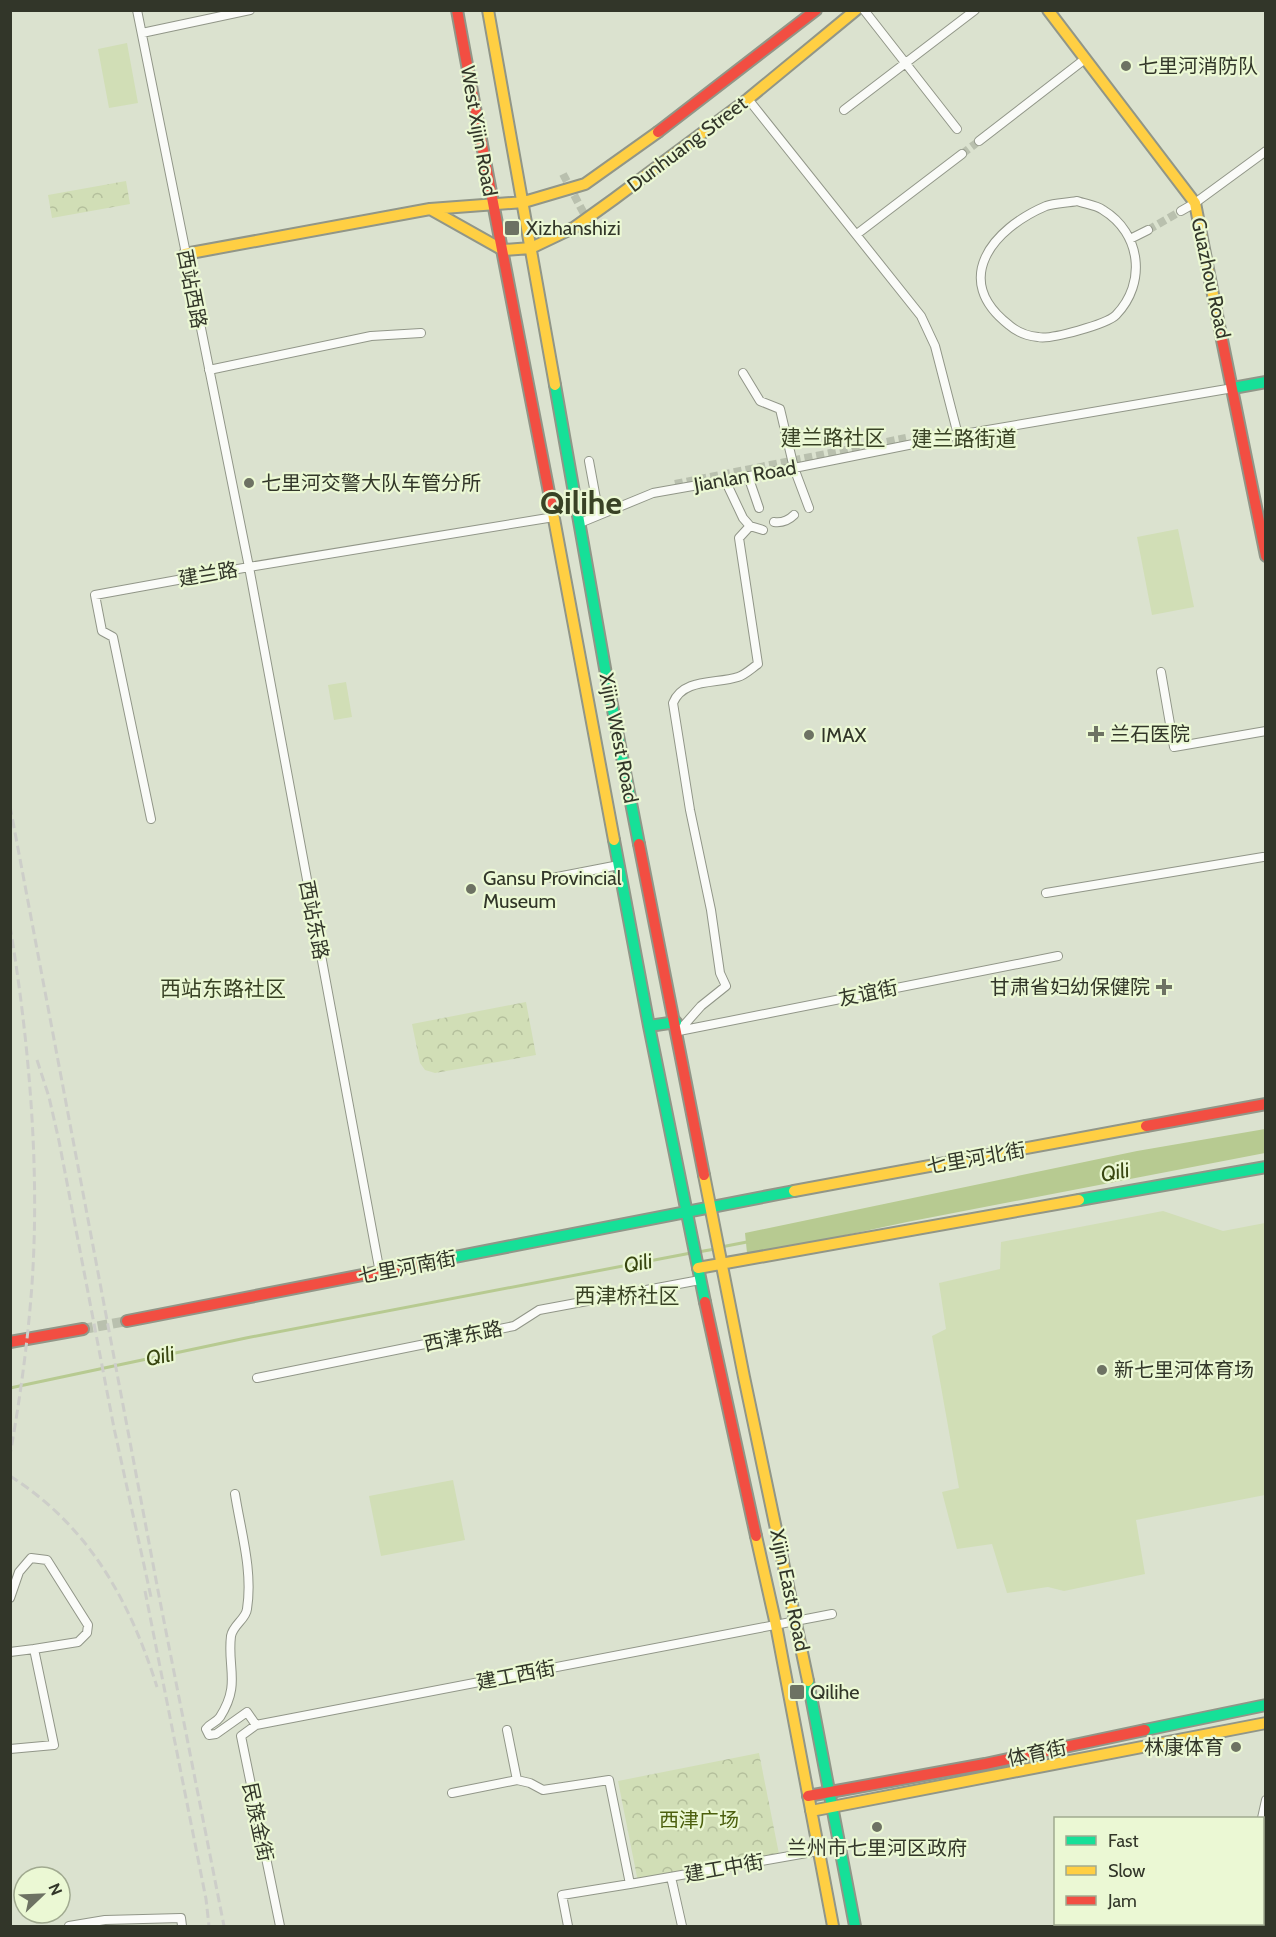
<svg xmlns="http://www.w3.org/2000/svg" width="1276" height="1937" viewBox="0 0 1276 1937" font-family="Cabin,'Noto Sans SC',sans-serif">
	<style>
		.forest { fill: url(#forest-crowns) }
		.pitch { fill: #d1deb6 }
		.water { fill: #b7ca91 }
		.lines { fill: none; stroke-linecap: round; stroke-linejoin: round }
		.stream { stroke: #b7ca91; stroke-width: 3 }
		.street-tunnel { stroke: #b9c0ae; stroke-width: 8; stroke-dasharray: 8 4; stroke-linecap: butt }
		.secondary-tunnel { stroke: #b9c0ae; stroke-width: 10; stroke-dasharray: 10 5; stroke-linecap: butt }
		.street-casing { stroke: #919688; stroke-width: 10 }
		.fast-casing { stroke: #919688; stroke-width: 14 }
		.slow-casing { stroke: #919688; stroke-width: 14 }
		.jam-casing { stroke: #919688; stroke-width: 14 }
		.street { stroke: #fafbf8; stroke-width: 8 }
		.fast { stroke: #16e098; stroke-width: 10 }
		.slow { stroke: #ffcf43; stroke-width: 10 }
		.jam { stroke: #f24e42; stroke-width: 10 }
		.rail { stroke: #cdcec9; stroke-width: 3; stroke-dasharray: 9 4.5; stroke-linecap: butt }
		.poi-dot { fill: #6d7263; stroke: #ebf8d4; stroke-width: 2 }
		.labels { text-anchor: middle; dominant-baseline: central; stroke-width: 4.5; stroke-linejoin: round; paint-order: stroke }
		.poi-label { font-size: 20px; fill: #323629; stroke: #ebf8d4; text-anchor: start }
		.street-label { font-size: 20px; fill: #323629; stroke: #ebf8d4 }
		.park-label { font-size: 20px; fill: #4c600e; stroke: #ebf8d4 }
		.neighbourhood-label { font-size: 21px; fill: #394225; stroke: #ebf8d4 }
		.water-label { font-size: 21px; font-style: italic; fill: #384610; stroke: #ebf8d4 }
		.town-label { font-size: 32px; font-weight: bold; fill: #394225; stroke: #ebf8d4 }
	</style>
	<defs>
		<pattern id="forest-crowns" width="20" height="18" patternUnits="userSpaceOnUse" patternTransform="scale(1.5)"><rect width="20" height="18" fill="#d1deb6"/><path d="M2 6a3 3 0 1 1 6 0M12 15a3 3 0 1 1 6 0" fill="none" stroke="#b4bf9c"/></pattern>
	</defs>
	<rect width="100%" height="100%" fill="#dbe2cf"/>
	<path class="forest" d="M126,181L130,204L52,218L48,195Z
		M526,1002L536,1055L435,1073L425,1070L420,1063L412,1024Z
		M759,1753L780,1859L639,1887L618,1781Z"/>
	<path class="pitch" d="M127,43L138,103L109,108L98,49Z
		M1178,529L1194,607L1152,615L1137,537Z
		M346,682L352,717L334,720L328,685Z
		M1163,1211L1223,1231L1265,1223V1495L1136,1520L1145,1574L1064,1591L1048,1587L1007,1593L992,1544L957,1549L942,1492L959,1488L932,1336L946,1329L939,1283L1000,1269L1001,1242Z
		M453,1480L465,1540L381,1556L369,1496Z"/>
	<path class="water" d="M1265,1129V1153L907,1222L785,1248L747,1253L745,1233L1137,1151Z"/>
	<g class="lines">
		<path class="stream" d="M721,1247L747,1242
			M698,1252L715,1249
			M10,1388L246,1338L691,1253"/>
		<path class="street-tunnel" d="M962,154L979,141
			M563,174L590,225
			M1148,230L1181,211
			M675,484L906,438"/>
		<path class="secondary-tunnel" d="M83,1329L127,1321"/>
		<g class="street-casing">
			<path id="street" d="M137,10L249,567L380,1273
				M864,10L957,129
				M142,33L250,10
				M748,99L921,316L935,346L958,435
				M844,110L975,10
				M979,141L1085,59
				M1077,201C1085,204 1096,205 1103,210C1141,233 1147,283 1116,315C1107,324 1051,340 1038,337C1028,336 1017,332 1009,325C951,280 992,229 1046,206C1055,203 1067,203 1077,201Z
				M1181,211L1195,203L1266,151
				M857,234L962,154
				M1130,239L1148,230
				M209,370L371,336L421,333
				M743,373L760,401L780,409L794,468L809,508
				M589,461L599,515
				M748,476L759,508
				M725,480L743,518L750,526L763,530
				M774,522C782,523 788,521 794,515
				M580,523L653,493L794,468L958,435L1233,388
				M1161,672L1174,747L1266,731
				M151,819L113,637L102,631L95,595L249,567L554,517
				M552,878L619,865
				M1046,893L1263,857
				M679,1031L1058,956
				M678,1032L701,1006L726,986L720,973L711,910L690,810L673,703C683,678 716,684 738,677C745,675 752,668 758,664L739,538L750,526
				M257,1378L514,1326L539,1310L700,1280
				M235,1494C241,1532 253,1571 247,1609C246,1619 233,1625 231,1636C227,1668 241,1684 220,1717C216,1723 210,1723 206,1729L209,1735L216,1734L247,1712L256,1725
				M10,1598L19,1572L31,1558L47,1560L88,1625L87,1633L78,1642L34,1649L54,1745L10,1749
				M10,1652L34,1649
				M507,1730L517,1780
				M452,1793L517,1780L530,1783L543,1790L609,1780L630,1884L562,1895L568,1926
				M1262,1818L1266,1800
				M671,1877L682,1926
				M630,1884L818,1851
				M69,1926L105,1920L181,1918L182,1926
				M280,1926L241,1736L256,1725L832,1614
				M1229,1926L1230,1924"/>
		</g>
		<g class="fast-casing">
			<path id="fast" d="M555,385L606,674L639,844
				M1233,388L1266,382
				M614,840L649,1026L705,1302
				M649,1026L676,1022
				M1079,1200L1266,1167
				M429,1262L794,1191
				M808,1681L855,1926
				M1145,1730L1266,1705"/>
		</g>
		<g class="slow-casing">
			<path id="slow" d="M488,10L555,385
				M1048,10L1195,203L1220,330
				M430,209L503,250L531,248L575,227L614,199L748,99L856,10
				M185,254L430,209L524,202L585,184L658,132
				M552,508L614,840
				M704,1175L744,1377L808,1681
				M794,1191L1146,1126
				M698,1268L1079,1200
				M756,1536L776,1625L833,1926
				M811,1811L1266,1723"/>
		</g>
		<g class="jam-casing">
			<path id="jam" d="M457,10C487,176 520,342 552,508
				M658,132L816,10
				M1220,330L1266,556
				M639,844L704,1175
				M1146,1126L1266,1104
				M705,1302L756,1536
				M127,1321L429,1262
				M10,1342L83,1329
				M808,1796L985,1764L1145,1730"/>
		</g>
		<use href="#street" class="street"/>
		<use href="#fast" class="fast"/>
		<use href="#slow" class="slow"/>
		<use href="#jam" class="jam"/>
		<path class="rail" d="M10,806L160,1601L224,1926
			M10,926C29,1041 40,1168 32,1284C28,1341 20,1399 10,1455
			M37,1060L49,1097L59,1141L114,1428L151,1597
			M10,1476C89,1526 130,1601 157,1687
			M145,1591L206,1899L209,1926"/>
	</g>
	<g class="poi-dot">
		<circle cx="1126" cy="66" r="6"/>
		<rect x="504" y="220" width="16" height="16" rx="3"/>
		<circle cx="249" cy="483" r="6"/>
		<path d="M1093 725h6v6h6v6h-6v6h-6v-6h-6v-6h6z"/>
		<circle cx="809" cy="735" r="6"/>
		<circle cx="471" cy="889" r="6"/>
		<path d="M1161 978h6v6h6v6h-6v6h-6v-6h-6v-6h6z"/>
		<circle cx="1102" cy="1370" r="6"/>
		<rect x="789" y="1684" width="16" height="16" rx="3"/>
		<circle cx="1236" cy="1747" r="6"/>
		<circle cx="877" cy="1827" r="6"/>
	</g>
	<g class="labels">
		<g class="poi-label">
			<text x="1138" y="66">七里河消防队</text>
			<text x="526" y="228">Xizhanshizi</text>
			<text x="261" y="483">七里河交警大队车管分所</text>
			<text x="1110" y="734">兰石医院</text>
			<text x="821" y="735">IMAX</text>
			<text x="483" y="878">Gansu Provincial<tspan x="483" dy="23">Museum</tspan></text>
			<text x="1150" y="987" text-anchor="end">甘肃省妇幼保健院</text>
			<text x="1114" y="1370">新七里河体育场</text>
			<text x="810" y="1692">Qilihe</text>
			<text x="1224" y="1747" text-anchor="end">林康体育</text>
			<text x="877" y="1848" text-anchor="middle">兰州市七里河区政府</text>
		</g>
		<g class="street-label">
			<text transform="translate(479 131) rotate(80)">West Xijin Road</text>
			<text transform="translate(687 144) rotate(-37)">Dunhuang Street</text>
			<text transform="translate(1211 278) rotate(78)">Guazhou Road</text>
			<text transform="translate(192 289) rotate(79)">西站西路</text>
			<text transform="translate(745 476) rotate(-10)">Jianlan Road</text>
			<text transform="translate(208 574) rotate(-10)">建兰路</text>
			<text transform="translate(619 738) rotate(79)">Xijin West Road</text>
			<text transform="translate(314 920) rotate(79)">西站东路</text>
			<text transform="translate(868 993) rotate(-12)">友谊街</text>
			<text transform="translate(976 1158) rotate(-10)">七里河北街</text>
			<text transform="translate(407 1267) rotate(-11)">七里河南街</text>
			<text transform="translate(463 1336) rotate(-12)">西津东路</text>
			<text transform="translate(790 1590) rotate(78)">Xijin East Road</text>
			<text transform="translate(516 1675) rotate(-11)">建工西街</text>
			<text transform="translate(1037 1753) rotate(-12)">体育街</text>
			<text transform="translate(258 1822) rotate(78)">民族金街</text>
			<text transform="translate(724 1868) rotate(-10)">建工中街</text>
		</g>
		<g class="park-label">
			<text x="699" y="1820">西津广场</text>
		</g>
		<g class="neighbourhood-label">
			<text x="833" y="437">建兰路社区</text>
			<text x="964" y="438">建兰路街道</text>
			<text x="223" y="988">西站东路社区</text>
			<text x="627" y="1295">西津桥社区</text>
		</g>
		<g class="water-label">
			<text transform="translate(1115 1172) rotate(-11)">Qili</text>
			<text transform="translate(638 1263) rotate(-11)">Qili</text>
			<text transform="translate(160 1356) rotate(-12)">Qili</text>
		</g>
		<g class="town-label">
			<text x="581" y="502">Qilihe</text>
		</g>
	</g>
	<rect width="1276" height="1937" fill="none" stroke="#323629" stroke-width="24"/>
	<rect x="1054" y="1817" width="210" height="108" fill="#ebf8d4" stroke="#a1aa90" stroke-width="1.5"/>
	<rect x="1066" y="1836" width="30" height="9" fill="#16e098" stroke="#a1aa90" stroke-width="1.5"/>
	<text x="1108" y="1847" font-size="18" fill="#323629">Fast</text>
	<rect x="1066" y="1866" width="30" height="9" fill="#ffcf43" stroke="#a1aa90" stroke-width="1.5"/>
	<text x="1108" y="1877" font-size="18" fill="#323629">Slow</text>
	<rect x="1066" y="1896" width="30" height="9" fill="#f24e42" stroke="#a1aa90" stroke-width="1.5"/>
	<text x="1108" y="1907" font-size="18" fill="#323629">Jam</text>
	<g transform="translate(42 1895) rotate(67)"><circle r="28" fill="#ebf8d4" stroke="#a1aa90" stroke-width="1.5"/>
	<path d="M0-4.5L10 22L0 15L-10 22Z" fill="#6d7263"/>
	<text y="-9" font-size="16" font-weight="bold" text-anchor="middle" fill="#323629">N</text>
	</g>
</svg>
